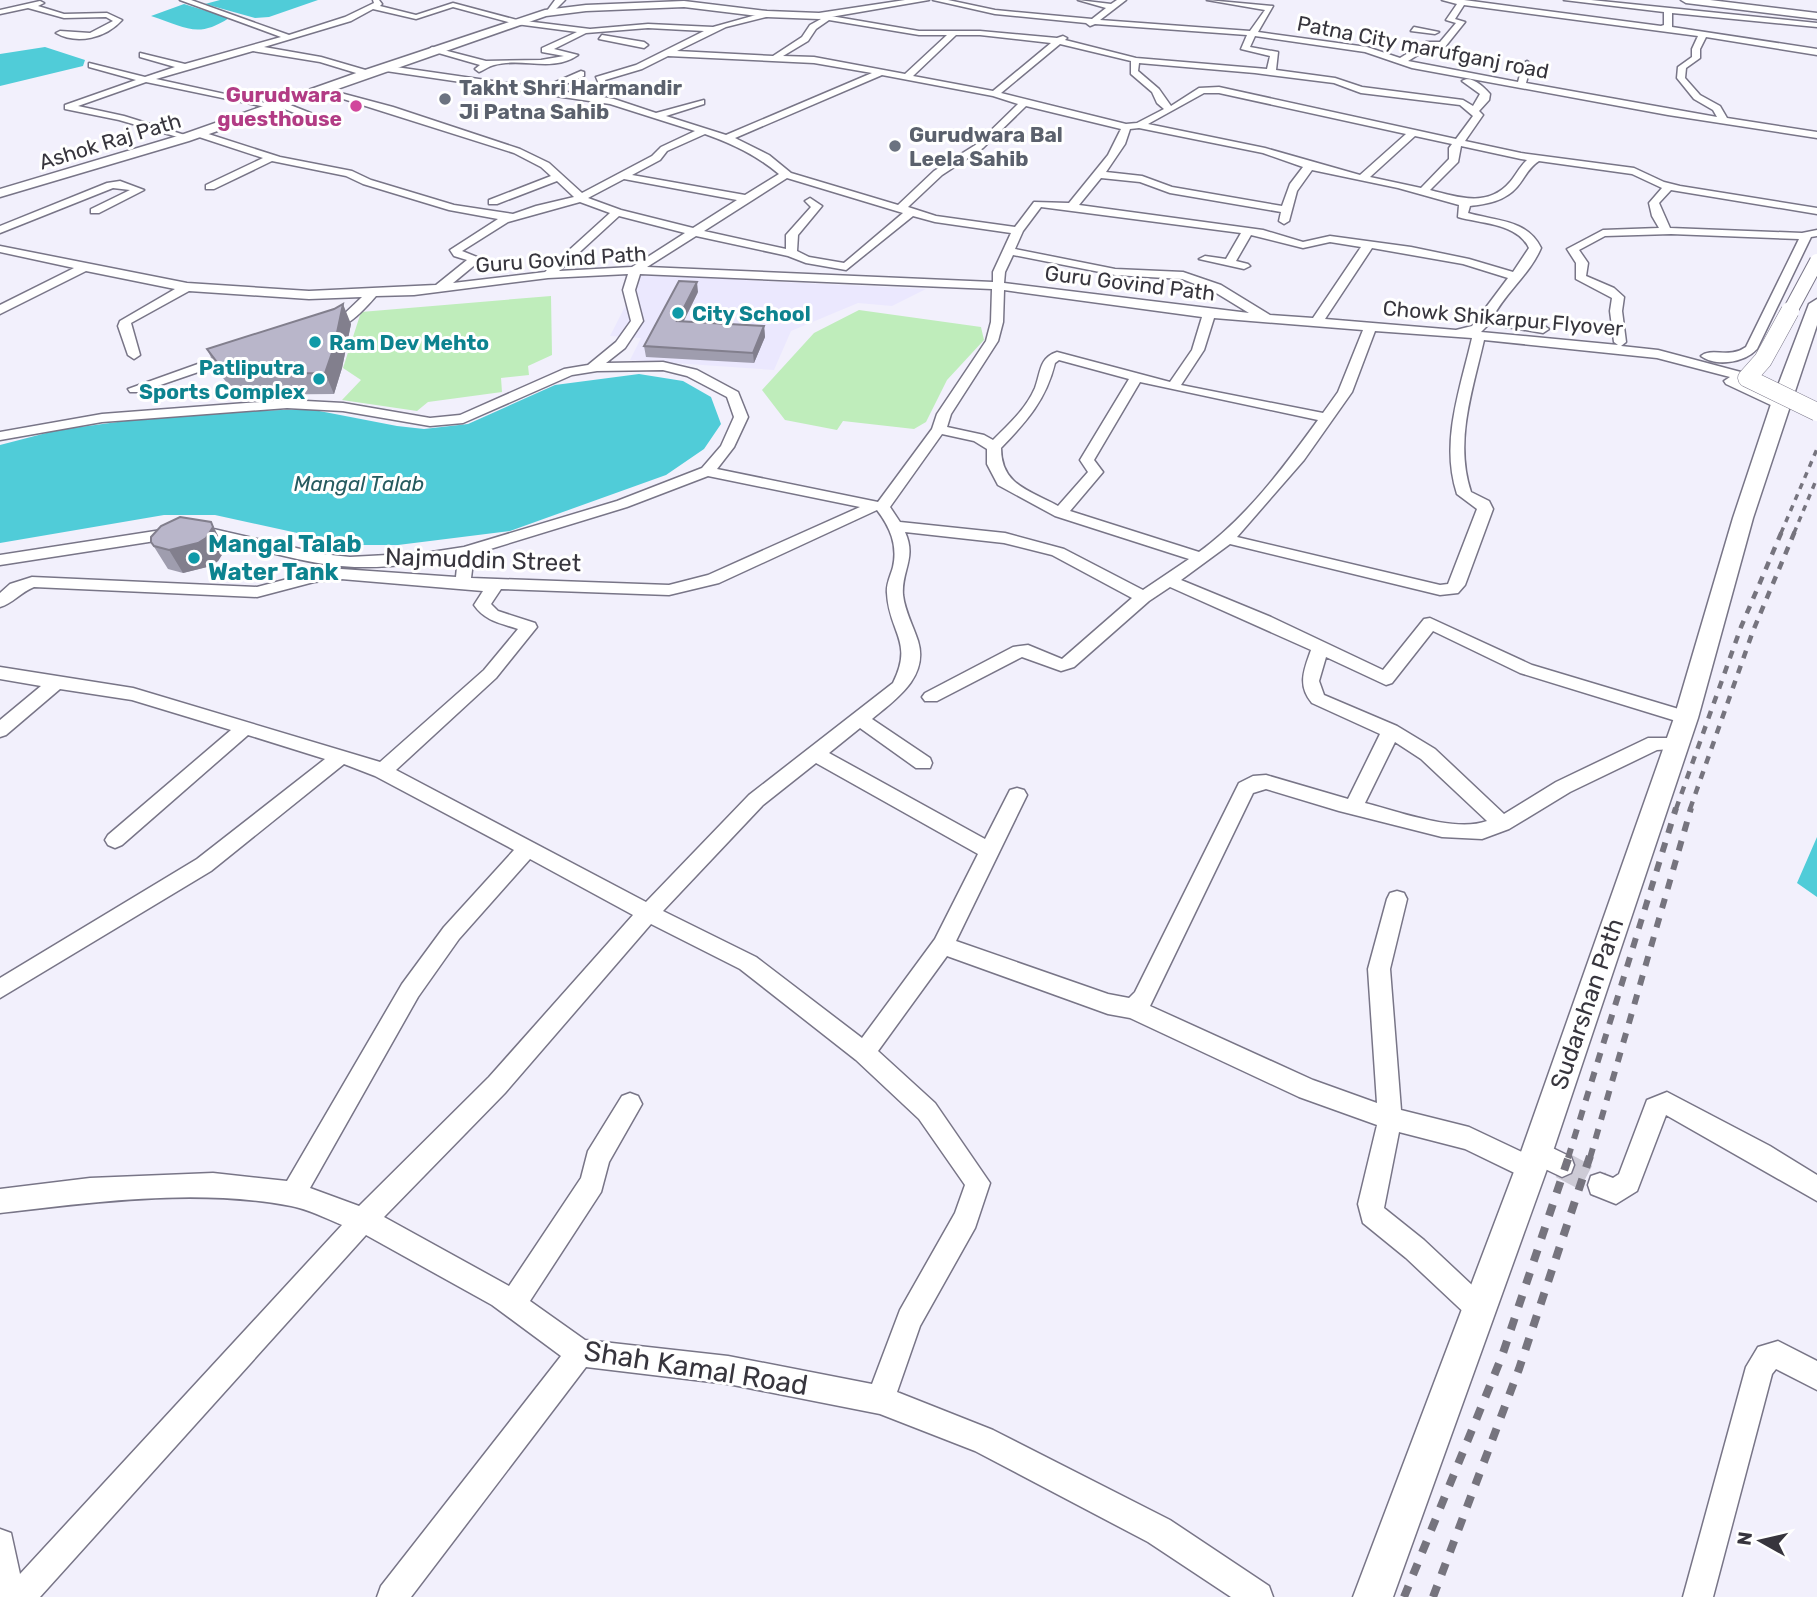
<svg xmlns="http://www.w3.org/2000/svg" width="1817" height="1597" viewBox="0 0 1817 1597" font-family="Rubik,sans-serif">
	<style>
		.built { fill: #ebe8fe }
		.green { fill: #bfedbb }
		.water { fill: #50ccd8 }
		.lines { fill: none; stroke-linecap: round; stroke-linejoin: round }
		.minor-tunnel { stroke: #cdcbd6; stroke-width: 27; stroke-dasharray: 27 14; stroke-linecap: butt }
		.minor-casing { stroke: #787587; stroke-width: 3 }
		.major-casing { stroke: #787587; stroke-width: 3 }
		.minor { fill: #fff; fill-rule: evenodd }
		.major { fill: #fff; fill-rule: evenodd }
		.rail-far3 { stroke: #76747e; stroke-width: 3.5; stroke-dasharray: 6 6; stroke-linecap: butt }
		.rail-far2 { stroke: #76747e; stroke-width: 4.5; stroke-dasharray: 8 8; stroke-linecap: butt }
		.rail-far1 { stroke: #76747e; stroke-width: 6; stroke-dasharray: 10 10; stroke-linecap: butt }
		.rail { stroke: #76747e; stroke-width: 8; stroke-dasharray: 12 12; stroke-linecap: butt }
		.major-bridge-far1-casing { stroke: #787587; stroke-width: 16; stroke-linecap: butt }
		.major-bridge-casing { stroke: #787587; stroke-width: 19; stroke-linecap: butt }
		.major-bridge-far1 { stroke: #fff; stroke-width: 14 }
		.major-bridge { stroke: #fff; stroke-width: 18 }
		.wall { fill: #9f9dae }
		.shaded-wall { fill: #827f8d }
		.building { fill: #b9b6ca; stroke: #827f8d; stroke-width: 2 }
		.worship-dot { fill: #6b7280; stroke: #fff; stroke-width: 2.5 }
		.hotel-dot { fill: #d1479c; stroke: #fff; stroke-width: 2.5 }
		.culture-dot { fill: #0f9aa8; stroke: #fff; stroke-width: 2.5 }
		.labels { text-anchor: middle; dominant-baseline: central; stroke-width: 6; stroke-linejoin: round; paint-order: stroke }
		.far-street-label { font-size: 21px; fill: #37353d; stroke: #fff }
		.far-worship-label { font-size: 21px; font-weight: bold; fill: #5b616d; stroke: #fff; text-anchor: start }
		.far-hotel-label { font-size: 21px; font-weight: bold; fill: #b23c85; stroke: #fff; text-anchor: end }
		.far-culture-label { font-size: 21px; font-weight: bold; fill: #0d838f; stroke: #fff; text-anchor: start }
		.far-water-label { font-size: 21px; font-style: italic; fill: #265a5f; stroke: #fff }
		.culture-label { font-size: 24px; font-weight: bold; fill: #0d838f; stroke: #fff; text-anchor: start }
		.street-label { font-size: 24px; fill: #37353d; stroke: #fff }
		.near-street-label { font-size: 28px; fill: #37353d; stroke: #fff }
	</style>
	<rect width="100%" height="100%" fill="#f2f0fc"/>
	<path class="built" d="M641,275L926,289L892,306L858,303L791,331L774,370L630,360L641,338L610,336Z"/>
	<path class="green" d="M551,296L552,355L528,366L529,375L501,378L502,392L428,402L417,411L342,400L361,380L343,368L361,312Z
		M859,310L981,327L984,340L947,380L926,422L914,429L843,421L837,430L785,420L762,390L814,333Z"/>
	<path class="water" d="M220,0H318L269,17L255,18L205,4Z
		M184,4L229,18C197,39 186,27 151,16Z
		M45,47L85,60L83,66L0,86V54Z
		M639,374L683,381L711,397L721,424L704,449L666,475L510,531L398,545H352L215,515H164L0,543V445L58,430L177,414L309,409L397,426L424,429L468,424L555,385Z
		M1817,837V897L1797,883Z"/>
	<g class="lines">
		<path class="minor-tunnel" d="M1562,1165L1600,1185"/>
		<g class="minor-casing">
			<path id="minor" d="M180,0H191L289,35L345,17L374,3L373,0H379L382,4L380,6L416,15L453,3L517,20L590,29L648,24L713,27L767,12L770,16L726,27L677,51L773,56L802,37L810,25L821,19L815,16L819,14L919,31H980L1057,38L1063,36L1067,38L1065,40L1136,58L1267,69L1270,56L1241,49L1247,35L1095,24L1090,26L1086,23L995,14L933,0H948L995,10L1092,19L1106,8L1078,0L1111,4L1117,0H1126L1100,20L1250,31L1265,10L1207,0L1273,6L1258,32L1367,47L1400,58L1426,42H1440L1456,23L1446,20L1457,4L1442,0H1464L1661,26L1664,25V12L1564,0H1591L1817,23V27L1672,13V27L1817,49V55L1706,37L1700,49V58L1686,68L1685,78L1700,95L1720,106L1727,118L1817,132V138L1668,115L1412,68L1365,52L1255,36L1250,47L1278,52L1276,70L1335,78L1362,87L1463,100L1473,106L1480,94L1462,81C1471,75 1483,86 1490,94L1489,100L1479,111L1483,115L1465,141L1521,153L1634,168L1664,182L1680,186L1817,208V214L1671,190L1659,203L1670,228L1802,233L1817,230V236L1811,237L1757,349C1744,363 1716,367 1701,356C1712,347 1729,359 1746,347L1799,239L1671,234L1605,236L1579,250L1588,263L1586,276L1614,288L1624,297L1622,311L1626,342L1621,346L1658,350L1752,375V381L1740,380L1785,401V407H1775L1726,384L1724,381L1730,377L1657,358L1484,340C1473,389 1454,441 1471,492L1489,501L1493,509L1465,585L1458,593L1440,595L1230,544L1181,580L1271,617L1383,670L1424,619L1430,618L1532,665L1692,713L1695,718L1692,723L1686,724L1520,673L1433,631L1392,683L1386,685L1326,657L1319,681L1324,695L1397,726L1435,749L1504,814L1556,782L1648,738H1684L1686,743L1684,748L1657,750L1570,792L1509,829L1482,839L1442,837L1339,811L1266,789L1253,793L1150,1006L1313,1080L1377,1103L1368,969L1387,899L1390,893L1397,891L1404,893L1407,899L1390,969L1401,1110L1469,1127L1524,1153L1527,1144L1536,1140L1571,1157L1574,1165L1571,1173L1562,1177L1543,1168L1540,1177L1531,1181L1465,1149L1399,1132L1384,1208L1424,1240L1489,1301L1493,1310L1489,1319L1480,1323L1471,1319L1406,1258L1363,1223L1358,1204L1377,1125L1299,1097L1130,1018L1108,1014L947,956L878,1051L935,1103L990,1183L975,1228L920,1326L897,1392L993,1430L1170,1520L1269,1586L1273,1597H1231L1148,1542L975,1451L880,1414L728,1384L586,1367L411,1597H377L381,1586L561,1356L492,1305L366,1235L40,1597H0V1529L11,1533L20,1574L342,1225C325,1218 308,1209 291,1206C196,1188 95,1202 0,1213V1189L90,1178L213,1173L287,1181L402,984L444,927L514,850L375,776L344,764L211,871L0,998V978L197,859L325,759L248,735L122,845L115,848L108,845L105,840L108,835L231,730L132,700L60,689L6,735L0,737V720L41,686L0,679V667L133,688L380,762L484,670L518,629C500,623 485,621 474,605L483,591L341,579L314,582L257,597L34,587C21,592 12,604 0,607V593L10,584L32,577L257,587L314,572L341,569L456,577L458,557C414,565 367,571 324,564C275,557 230,538 181,537L0,565V555L181,527L209,528L322,554L350,557L425,553L464,547L617,501L702,468L721,446L734,417L727,397L687,376L663,370L597,371L572,375L463,423L430,426L343,411L287,408L102,422L0,440V432L102,414L287,400L343,403L430,418L460,415L564,369L588,365L616,342L631,321L623,290L628,274L548,278L414,295L376,296C363,311 343,333 322,331V325L342,316L362,297L309,299L189,291L131,323L140,355L134,359L128,355L118,326L120,321L175,289L86,271L0,314V305L74,268L0,252V246L187,283L309,291L436,285L467,260L454,256L450,250L498,219L449,210L363,184L346,176L272,161L214,189H206V185L263,158L196,136V132L199,131L280,157L352,171L371,180L454,205L513,214L536,206L574,197L557,181L497,204H489V200L551,176L541,167L514,153L318,91V87L393,107L520,149L549,163L582,193L652,156L661,147L695,131L610,104L379,70L382,65L542,88L581,71L584,72V76L553,90L580,94L599,84L596,77L636,65L704,31L648,28L586,33L554,49L578,55C552,73 523,57 494,65C489,66 484,70 479,72L475,69L480,65L428,50L432,47L486,61L541,60L564,56L542,52V48L577,32L516,24L453,7L416,19L373,9L351,21L264,47L321,57L369,71L370,73L366,76L320,62L253,51L156,79L275,105V109L146,82L78,106L124,116L188,136V140L119,120L65,109V105L136,80L89,67V63L145,77L175,67L140,57V53L185,64L281,37ZM1464,5L1698,36L1692,49V57L1678,67L1677,78L1694,99L1713,110L1717,117L1526,83L1531,64L1527,61L1523,64L1518,82L1408,61L1431,47H1445L1465,22L1455,19ZM829,20L919,35H947L905,74L814,57L783,56L808,41L816,29ZM980,35L1051,43L993,91L913,76L956,35ZM1060,44L1131,61V74L1152,92L1157,103L1164,109L1137,123L1126,124L1001,93ZM668,56L814,63L872,73L726,135L666,116L704,104V100L656,113L614,99L591,95L607,87L605,80L642,69ZM1139,63L1255,73L1334,83L1361,93L1460,105L1473,116L1456,139L1219,87L1199,88L1171,106L1159,89L1138,71ZM882,75L993,96L1018,104L977,144L934,171L898,205L791,173L769,155L735,138ZM1204,93H1219L1406,134L1360,175L1265,148L1148,124ZM1026,106L1121,129L1108,155L1069,203L1034,202L1015,227L936,216L908,207L942,175L983,148ZM1139,128L1263,153L1303,167L1290,184L1282,206L1172,187L1142,176L1106,172L1125,144L1130,129ZM705,134C733,144 756,155 779,174L745,195L632,175L660,160L667,151ZM1415,136L1452,144L1449,148V159L1421,188L1370,177ZM1461,146L1521,159L1527,160C1520,166 1516,175 1510,182C1488,208 1457,197 1430,190L1458,162ZM1539,161L1632,174L1662,188L1649,203L1652,216L1659,228L1603,230L1567,249L1576,263V279L1612,298L1610,311L1614,342L1618,345L1481,332L1489,324L1543,333L1549,329L1543,325L1493,317C1506,292 1530,274 1541,248C1527,219 1495,221 1468,213L1470,206C1487,204 1505,201 1517,187C1525,178 1528,168 1539,161ZM1312,170L1398,188L1459,205L1458,217C1482,224 1517,223 1529,248L1513,272L1469,259L1411,247L1330,236L1303,242L1263,230L1079,205L1101,178L1140,182L1170,193L1281,212L1279,221L1284,224L1289,221L1297,191ZM787,178L903,213L844,263L809,257L797,251L798,235L822,206L810,198L805,201L811,207L786,235V249L704,231ZM624,179L737,200L693,228L621,210L588,198ZM580,202L610,213L545,272L453,283L482,259L462,251L508,222ZM1041,207L1241,233L1226,259L1205,256L1199,259L1244,269L1250,266L1248,264L1236,261L1251,235L1303,248L1330,242L1361,247L1313,318L1270,315L1221,285L1183,272L1115,269L1015,249L1023,231ZM619,216L685,233L632,267L559,271ZM913,216L935,222L1011,233L993,272V282L647,267L696,236L788,256L806,263L846,270ZM1372,248L1463,264L1508,278L1472,326L1456,330L1325,319ZM1013,255L1115,275L1182,279L1213,291L1249,313L1004,283L1005,272ZM640,274L992,289L991,322L986,341L937,414L932,429L878,502L717,469L734,447L748,417L738,392L697,370L663,362L606,363L625,348L643,321L635,290ZM1004,290L1202,317L1192,350L1170,382L1057,352C1039,358 1041,372 1035,388C1026,409 1009,424 993,440L984,435L947,427L951,414L998,341L1003,322ZM1214,318L1363,330L1338,392L1323,413L1181,385L1204,350ZM1375,331L1472,338C1460,390 1440,442 1457,494L1477,509L1448,584L1440,585L1237,537L1304,460L1352,392ZM1059,360L1129,379L1080,460L1088,472L1058,506C1029,490 1001,485 1001,448C1027,421 1046,400 1055,363ZM1140,382L1318,420C1284,467 1246,518 1199,552L1070,511L1103,472L1094,460ZM942,434L974,441L987,449V464L998,485L1055,516L1189,559L1143,590L1064,549L1005,533L900,522L890,507ZM708,476L860,507L708,575L669,585L471,578L474,554L627,507ZM877,510C890,527 898,545 893,567C891,575 886,584 887,593C889,633 914,641 893,683L749,795L646,902L396,770L496,678L537,627L535,623L498,611L491,604L501,589L669,595L719,583ZM905,532L1004,543L1052,555L1132,598L1062,659L1028,645L1013,647L925,693L922,697L925,701H937L1022,657L1061,671L1074,667L1149,601L1170,587L1311,650C1304,670 1297,685 1312,703L1380,734L1348,799L1266,775L1253,776L1239,783L1135,992L1129,998L1108,994L956,941L1027,795L1024,790L1017,788L1010,790L985,839L829,753L860,728L916,768H930L932,763L930,758L872,719C896,699 929,677 918,641C913,625 905,612 903,595C901,571 917,558 905,532ZM1395,742L1421,759L1487,821C1455,833 1397,811 1365,803ZM816,763L978,854L935,939L862,1038L756,957L663,911L763,805ZM530,859L633,915L489,1077L359,1206L310,1188L418,997L459,939ZM651,924L740,969L856,1060L919,1119L965,1185L955,1213L900,1310L872,1384L728,1356L585,1340L530,1301L601,1192L609,1162L642,1104L638,1096L630,1093L622,1096L588,1151L581,1178L509,1286L384,1217L505,1093Z
				M555,0H565L550,15H544Z
				M40,1L44,3L38,6L64,14L107,13L122,20C106,38 77,45 56,33L60,31L90,33L113,21L106,17L64,18L28,8L0,14V10Z
				M1414,27L1439,32L1435,34L1411,31Z
				M602,35L644,42L648,45L644,48L599,39Z
				M280,101L313,114L315,116L307,118L277,106L275,104Z
				M120,181L144,190L99,213H91V209L130,190L113,188L0,233V226L107,183Z
				M237,350L243,354L242,357L140,392H130L128,389Z
				M1667,1092L1770,1146L1817,1175V1201L1666,1115L1637,1191L1616,1204L1591,1194L1588,1185L1591,1176L1600,1173L1613,1178L1619,1174L1647,1100Z
				M1778,1341L1817,1361V1390L1776,1369L1772,1374L1713,1597H1683L1746,1367L1758,1347Z"/>
		</g>
		<g class="major-casing">
			<path id="major" d="M905,0H929L819,19L767,17L684,7L586,11L546,16L189,141L0,197V189L181,135L362,71L545,10L586,5L684,1L767,11L819,13Z
				M1681,0H1710L1817,13V19L1686,3Z
				M1817,299V325L1753,518L1698,718L1547,1169L1393,1597H1353L1515,1169L1674,718L1733,518L1771,404L1809,304Z"/>
		</g>
		<use href="#minor" class="minor"/>
		<use href="#major" class="major"/>
		<path class="rail-far3" d="M1781,533L1817,449
			M1794,533L1817,478"/>
		<path class="rail-far2" d="M1676,809L1741,627L1782,531
			M1690,809L1753,631L1795,531"/>
		<path class="rail-far1" d="M1568,1158L1676,808
			M1590,1158L1691,808"/>
		<path class="rail" d="M1404,1597L1502,1356L1569,1156
			M1433,1597L1519,1369L1590,1156"/>
		<g class="major-bridge-far1-casing">
			<path id="major-bridge-far1" d="M1789,313L1817,261"/>
		</g>
		<g class="major-bridge-casing">
			<path id="major-bridge" d="M1790,311L1763,360L1747,378L1817,412"/>
		</g>
		<use href="#major-bridge-far1" class="major-bridge-far1"/>
		<use href="#major-bridge" class="major-bridge"/>
	</g>
	<path class="wall" d="M698,292L684,321L764,326L765,337L754,363L646,357L644,346Z
		M334,309L351,324L342,368L334,394L236,395L217,370L207,349Z
		M151,542L223,545L225,550L218,561L211,566L183,573L168,569Z"/>
	<path class="shaded-wall" d="M697,282L698,292L678,332L677,321Z
		M343,304L351,324L342,368L334,394L325,373Z
		M764,326L765,337L754,363L753,353Z
		M211,522L223,545L225,550L218,561L211,566L183,573L169,550Z"/>
	<path class="building" d="M679,281L697,282L677,321L764,326L753,353L644,346Z
		M343,304L334,347L325,373L226,374L207,349L334,309Z
		M180,517L211,522L213,527L206,538L198,543L169,550L154,546L151,542V537L161,526Z"/>
	<g class="worship-dot">
		<circle cx="445" cy="99" r="7"/>
		<circle cx="895" cy="146" r="7"/>
	</g>
	<circle class="hotel-dot" cx="356" cy="106" r="7"/>
	<g class="culture-dot">
		<circle cx="678" cy="313" r="7"/>
		<circle cx="315" cy="342" r="7"/>
		<circle cx="319" cy="379" r="7"/>
		<circle cx="194" cy="558" r="7"/>
	</g>
	<g class="labels">
		<g class="far-street-label">
			<text transform="translate(1423 47) rotate(11)">Patna City marufganj road</text>
			<text transform="translate(110 141) rotate(-17)">Ashok Raj Path</text>
			<text transform="translate(561 259) rotate(-4)">Guru Govind Path</text>
			<text transform="translate(1130 283) rotate(7)">Guru Govind Path</text>
			<text transform="translate(1503 318) rotate(5)">Chowk Shikarpur Flyover</text>
		</g>
		<g class="far-worship-label">
			<text x="459" y="87">Takht Shri Harmandir<tspan x="459" dy="24">Ji Patna Sahib</tspan></text>
			<text x="909" y="134">Gurudwara Bal<tspan x="909" dy="24">Leela Sahib</tspan></text>
		</g>
		<g class="far-hotel-label">
			<text x="342" y="94">Gurudwara<tspan x="342" dy="24">guesthouse</tspan></text>
		</g>
		<g class="far-culture-label">
			<text x="692" y="313">City School</text>
			<text x="329" y="342">Ram Dev Mehto</text>
			<text x="305" y="367" text-anchor="end">Patliputra<tspan x="305" dy="24">Sports Complex</tspan></text>
		</g>
		<g class="far-water-label">
			<text x="359" y="483">Mangal Talab</text>
		</g>
		<g class="culture-label">
			<text x="208" y="544">Mangal Talab<tspan x="208" dy="28">Water Tank</tspan></text>
		</g>
		<g class="street-label">
			<text transform="translate(483 560) rotate(2)">Najmuddin Street</text>
			<text transform="translate(1587 1004) rotate(-71)">Sudarshan Path</text>
		</g>
		<g class="near-street-label">
			<text transform="translate(696 1368) rotate(9)">Shah Kamal Road</text>
		</g>
	</g>
	<g transform="translate(1761 1541) rotate(278)" stroke="#ffffff" stroke-width="5" paint-order="stroke">
	<path d="M0-5L12 26L0 18L-12 26Z" fill="#37353d"/>
	<text y="-10" font-size="19" font-weight="bold" text-anchor="middle" fill="#37353d">N</text>
	</g>
</svg>
